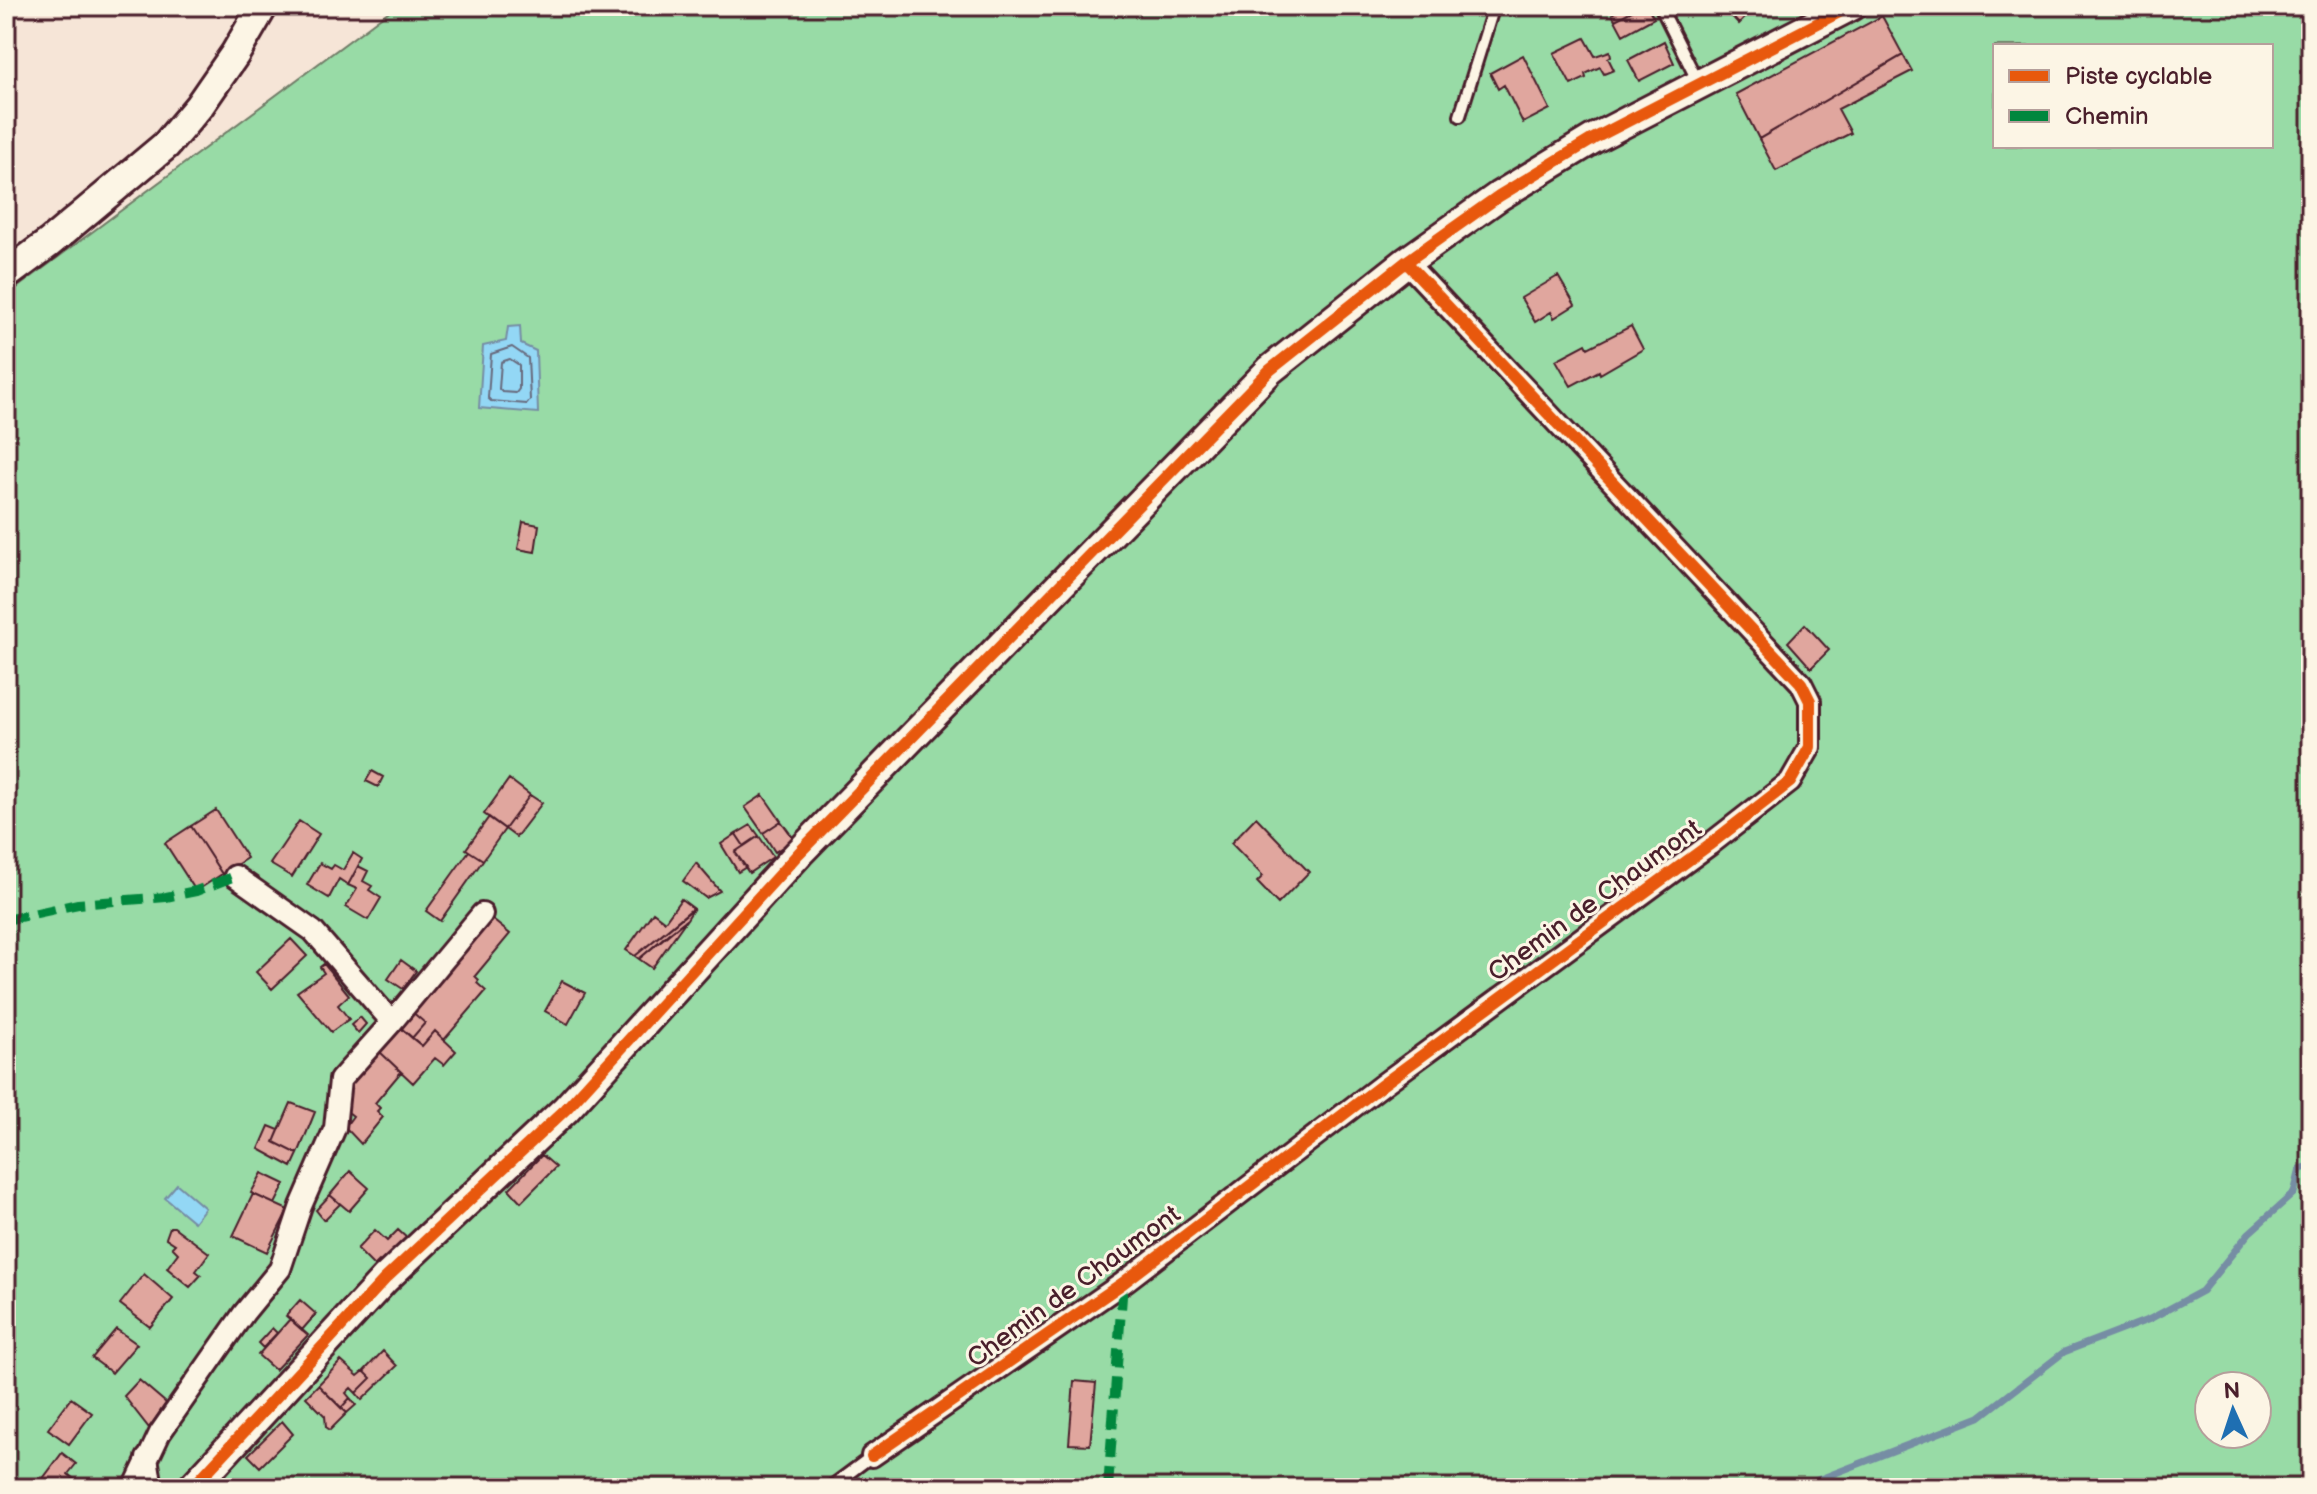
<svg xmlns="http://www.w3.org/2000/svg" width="2317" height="1494" viewBox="0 0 2317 1494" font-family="'Balsamiq Sans',sans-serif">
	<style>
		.green { fill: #98dba6; stroke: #717d68; stroke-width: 2; fill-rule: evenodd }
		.water { fill: #93d7f5; stroke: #768da4; stroke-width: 2 }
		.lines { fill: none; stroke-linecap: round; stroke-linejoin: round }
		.shore { stroke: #67697c; stroke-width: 2 }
		.stream { stroke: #768da4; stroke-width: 7 }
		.building { fill: #e0a69e; stroke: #4a1f2b; stroke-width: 2 }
		.lane-casing { stroke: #4a1f2b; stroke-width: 16 }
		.street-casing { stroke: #4a1f2b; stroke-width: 26 }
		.secondary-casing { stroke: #4a1f2b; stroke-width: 34 }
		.lane { stroke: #fcf5e5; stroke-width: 10 }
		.street { stroke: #fcf5e5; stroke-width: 20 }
		.secondary { stroke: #fcf5e5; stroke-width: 28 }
		.quiet { stroke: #00873e; stroke-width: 10; stroke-dasharray: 20 10; stroke-linecap: butt }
		.cycleway-casing { stroke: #fcf5e5; stroke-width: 17 }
		.cycleway { stroke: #e8590c; stroke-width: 12 }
		.labels { text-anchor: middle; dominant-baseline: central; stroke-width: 6; stroke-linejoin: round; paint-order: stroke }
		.street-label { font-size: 26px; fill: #4a1f2b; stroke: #fcf5e5 }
	</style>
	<rect width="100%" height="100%" fill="#f6e5d7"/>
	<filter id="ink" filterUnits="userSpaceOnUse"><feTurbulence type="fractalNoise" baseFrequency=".0125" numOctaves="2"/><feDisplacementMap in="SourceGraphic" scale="16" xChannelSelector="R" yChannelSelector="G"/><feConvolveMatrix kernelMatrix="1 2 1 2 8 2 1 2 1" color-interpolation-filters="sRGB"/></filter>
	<g filter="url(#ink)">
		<path class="green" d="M396,6H2311V1488H6V296ZM1995,46H2271V146H1995ZM2209,1386H2257V1434H2209Z"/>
		<path class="water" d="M520,326L521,344L536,351L538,413L479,408L483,346L506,341L508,327Z
			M177,1184L205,1208L194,1222L165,1198Z"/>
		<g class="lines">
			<path class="shore" d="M512,347L528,358L530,400L527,404L491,401L488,398L491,354Z
				M510,359L519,365V389L516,393L502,392L499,389L501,362Z"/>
			<path class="stream" d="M1797,1488L1980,1417L2064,1352L2150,1319L2202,1291L2249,1233L2294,1193L2300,1169L2311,1166"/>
		</g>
		<path class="building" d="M1624,6H1641L1615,20L1612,14Z
			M1641,6H1647L1654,18L1623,35L1615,20Z
			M1722,6H1757L1739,24Z
			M1882,16L1903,55L1759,139L1736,94Z
			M1585,38L1595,56L1610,51L1611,56L1608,58L1614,70L1604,74L1600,67L1585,74L1586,78L1571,85L1554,53Z
			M1664,41L1674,63L1639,81L1628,60Z
			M1523,55L1550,109L1523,123L1504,85L1498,89L1490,73Z
			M1903,55L1912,71L1838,109L1851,133L1776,171L1759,139Z
			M1558,276L1575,305L1554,318L1551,312L1535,322L1521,298Z
			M1631,326L1643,349L1600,374L1599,371L1571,386L1556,360L1586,344L1588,348Z
			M523,522L539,525L535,552L518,549Z
			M1805,624L1829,650L1811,668L1788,642Z
			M372,771L383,777L378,787L366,781Z
			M509,779L530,795L505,829L484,814Z
			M530,795L542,803L516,837L505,829Z
			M763,795L781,821L763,833L745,807Z
			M216,810L247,858L222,874L191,826Z
			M489,817L505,829L483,860L466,849Z
			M1256,817L1309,872L1278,904L1257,882L1263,876L1231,843Z
			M299,821L319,834L292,877L270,864Z
			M781,821L794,839L775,852L763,833Z
			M751,825L759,836L744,846L736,834Z
			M191,826L222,874L196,891L165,843Z
			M736,834L744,846L735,852L746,867L738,872L721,844Z
			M759,836L773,857L749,873L735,852Z
			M469,851L483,860L440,921L426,911Z
			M353,853L362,859L348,885L339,879L329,898L307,885L320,863L331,869L334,865L343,870Z
			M696,863L720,891L706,898L683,881Z
			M358,866L368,871L363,881L372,886L369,890L381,898L368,920L346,907L357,889L348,885Z
			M681,899L693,908L635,956L626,950L653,912L665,921Z
			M694,908L687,919L639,959L635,956Z
			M489,917L510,934L475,976L479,980L477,983L486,991L444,1040L435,1031L422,1046L412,1038L425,1023L410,1010Z
			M687,919L652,968L639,959L669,933Z
			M291,939L307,956L272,989L256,972Z
			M401,960L416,971L403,989L388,979Z
			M324,964L349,995L338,1005L349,1019L331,1032L297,992L324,973L320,967Z
			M562,981L585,993L568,1024L545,1011Z
			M410,1010L425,1023L412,1038L397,1025Z
			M360,1017L366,1024L358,1033L351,1025Z
			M400,1027L422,1046L435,1031L456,1051L444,1065L435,1058L413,1083L379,1051Z
			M379,1051L401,1072L375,1103L380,1108L377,1111L383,1117L361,1144L345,1127L353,1116L343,1108L350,1083Z
			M291,1103L315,1112L298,1154L274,1142Z
			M269,1126L279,1130L274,1142L298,1154L292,1167L259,1149Z
			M542,1155L556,1167L521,1202L509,1189Z
			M350,1171L369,1188L349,1211L330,1195Z
			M262,1173L285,1184L275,1204L251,1193Z
			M253,1194L288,1210L267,1252L233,1236Z
			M330,1195L340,1204L324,1220L316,1210Z
			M170,1227H174L209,1253L196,1271L201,1275L190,1287L167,1268L178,1253L172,1247L175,1244L166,1238Z
			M375,1230L387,1241L398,1230L409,1240L384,1265L379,1261L374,1266L357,1249Z
			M144,1274L173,1299L150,1327L120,1304Z
			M300,1300L316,1314L302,1330L286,1316Z
			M290,1319L308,1335L275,1370L258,1355Z
			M272,1328L277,1333L263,1348L258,1343Z
			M116,1329L137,1344L112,1373L92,1358Z
			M383,1351L397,1366L362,1400L356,1393L371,1378L364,1371Z
			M341,1361L358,1376L364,1371L371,1378L356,1393L351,1388L346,1393L350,1398L341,1408L318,1385Z
			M139,1380L166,1403L149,1428L124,1396Z
			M1074,1381L1096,1383L1090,1445L1069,1444Z
			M318,1385L347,1413L330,1430L326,1427L325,1416L306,1397Z
			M71,1398L92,1413L69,1444L48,1429Z
			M350,1398L356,1405L347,1413L341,1408Z
			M282,1421L293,1434L260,1467L248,1455Z
			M62,1453L76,1464L68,1474L81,1485L79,1488H36Z"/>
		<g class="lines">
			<g class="lane-casing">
				<path id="lane" d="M1660,6L1698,82
					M1460,116L1494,6
					M829,1488L872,1456"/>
			</g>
			<g class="street-casing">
				<path id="street" d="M235,876L313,931L392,1022
					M872,1456L1123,1283L1382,1085L1709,845L1790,782L1810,747V701L1801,683L1406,262
					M147,1458L151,1482L158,1488
					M134,1488L160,1433L244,1313L280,1269L301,1206L335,1128L340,1080L392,1022L482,914"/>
			</g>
			<g class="secondary-casing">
				<path id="secondary" d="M6,275L49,243L166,145L199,106L235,54L263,6
					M192,1488L385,1279L566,1109L799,853L1270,370L1406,262L1499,196L1593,139L1851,6"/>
			</g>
			<use href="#lane" class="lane"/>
			<use href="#street" class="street"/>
			<use href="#secondary" class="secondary"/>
			<path class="quiet" d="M6,920L78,904L166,897L196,891L235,876
				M1108,1488L1123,1283"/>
			<g class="cycleway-casing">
				<path id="cycleway" d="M872,1456L1123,1283L1382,1085L1709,845L1790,782L1810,747V701L1801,683L1406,262
					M192,1488L385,1279L566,1109L799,853L1270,370L1406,262L1499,196L1593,139L1851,6"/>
			</g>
			<use href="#cycleway" class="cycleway"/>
		</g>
	</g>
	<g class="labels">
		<g class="street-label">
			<text transform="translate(1595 901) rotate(-36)">Chemin de Chaumont</text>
			<text transform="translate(1074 1287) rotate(-36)">Chemin de Chaumont</text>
		</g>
	</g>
	<rect width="2317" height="1494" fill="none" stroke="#fcf5e5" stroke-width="32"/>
	<rect x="16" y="16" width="2285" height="1462" fill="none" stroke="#4a1f2b" stroke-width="3" filter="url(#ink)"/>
	<rect x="1993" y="44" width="280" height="104" fill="#fcf5e5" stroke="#b59f9b" stroke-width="2"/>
	<rect x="2009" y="70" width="40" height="12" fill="#e8590c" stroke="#b59f9b" stroke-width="2"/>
	<text x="2065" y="84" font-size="24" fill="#4a1f2b">Piste cyclable</text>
	<rect x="2009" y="110" width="40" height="12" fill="#00873e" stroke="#b59f9b" stroke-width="2"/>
	<text x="2065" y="124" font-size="24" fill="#4a1f2b">Chemin</text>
	<g transform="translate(2233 1410) rotate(357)"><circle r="38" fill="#fcf5e5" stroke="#b59f9b" stroke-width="2"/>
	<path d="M0-6L14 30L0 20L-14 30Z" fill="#1f6fb2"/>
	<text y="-12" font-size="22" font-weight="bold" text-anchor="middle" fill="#4a1f2b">N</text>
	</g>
</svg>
